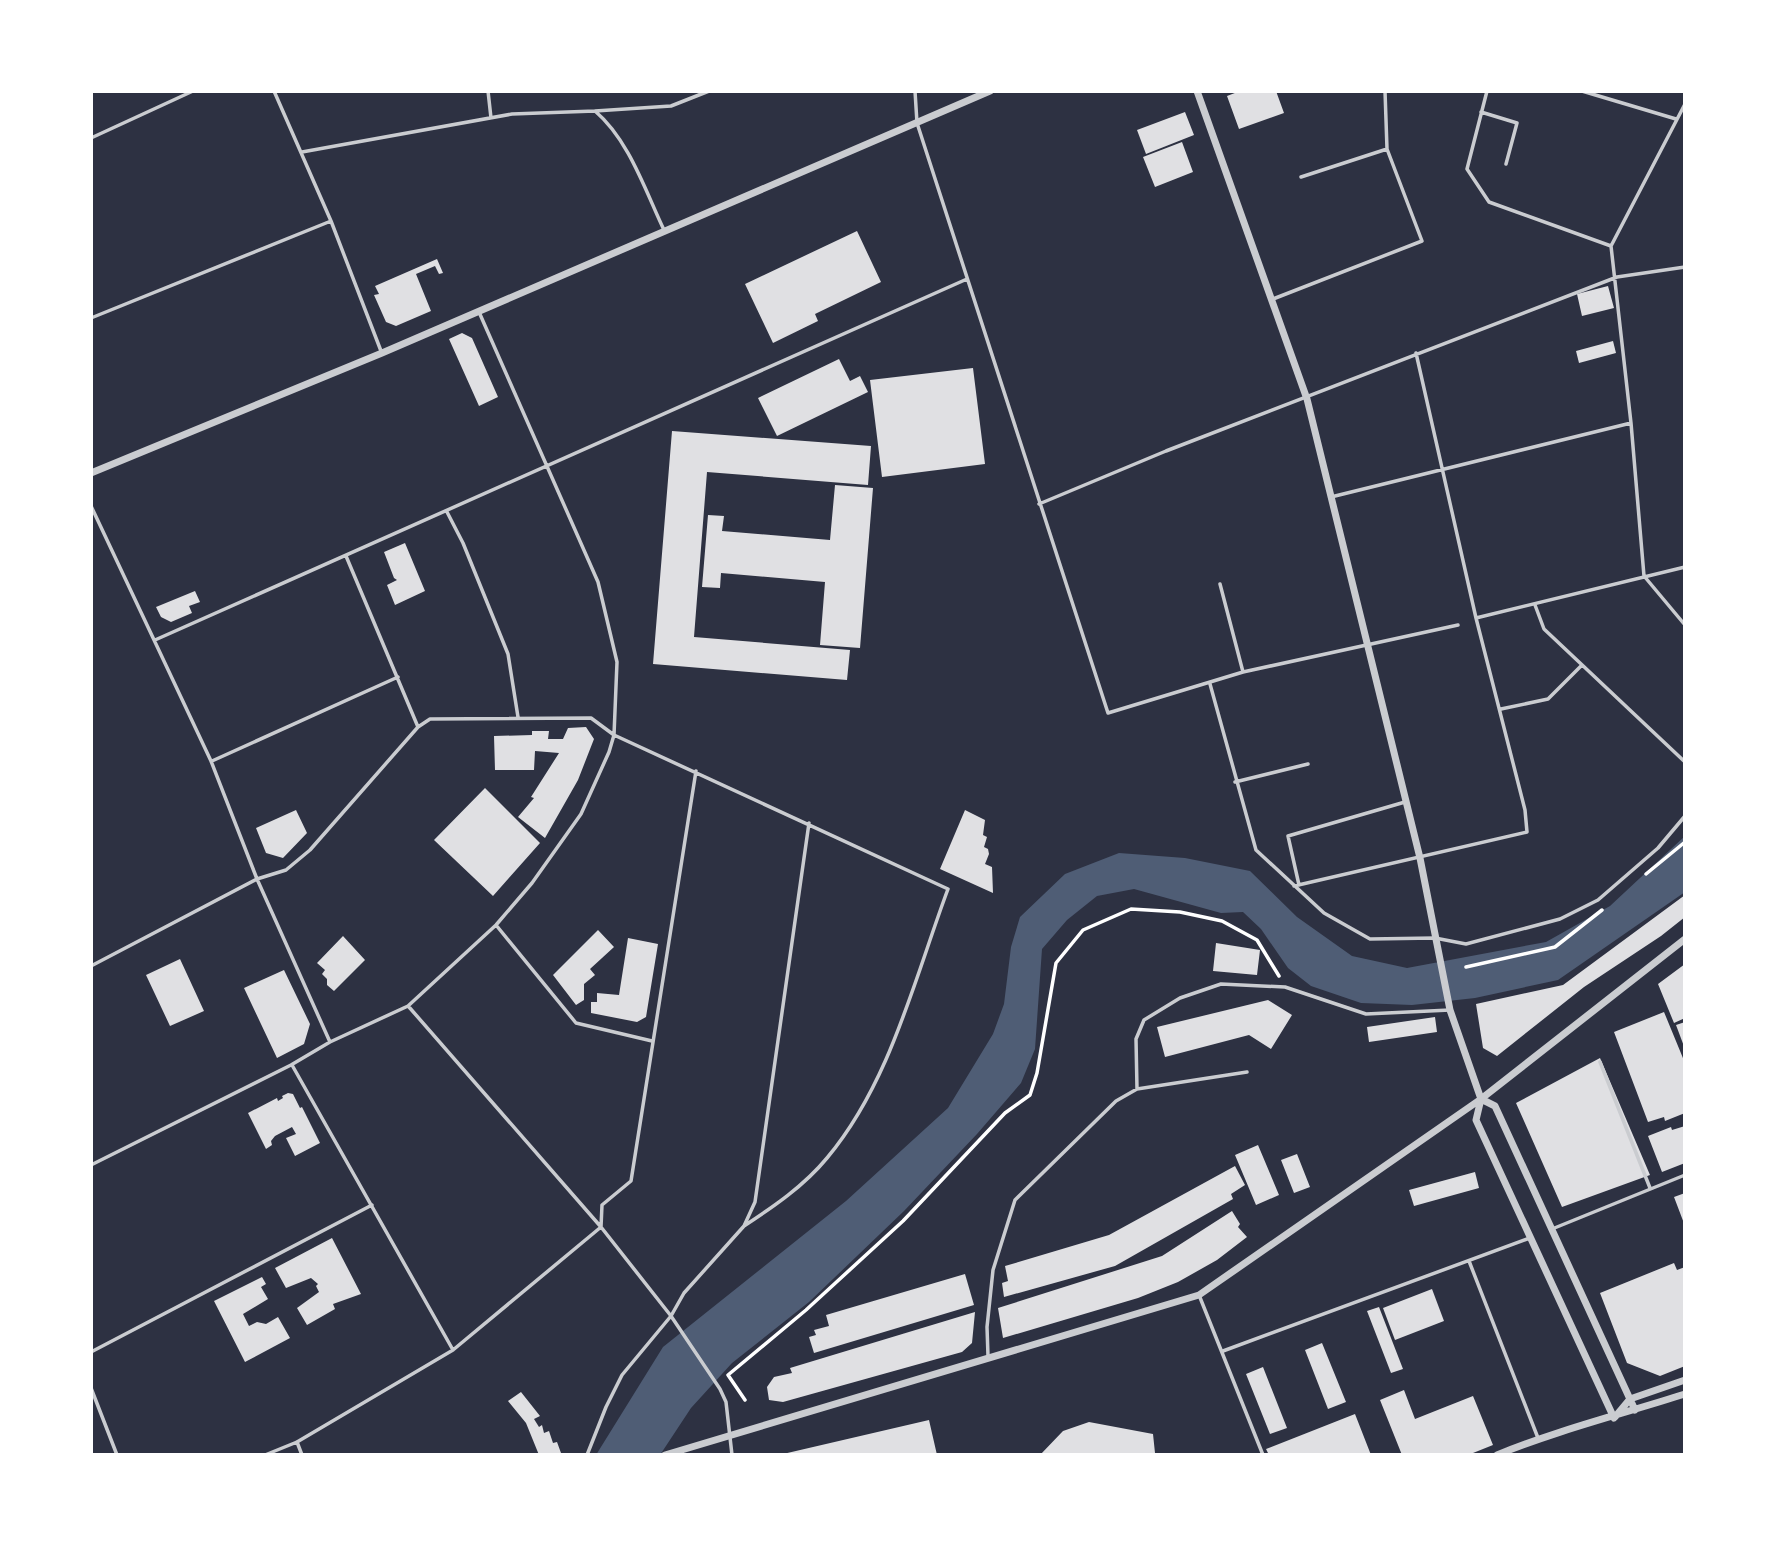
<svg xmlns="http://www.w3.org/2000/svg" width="1776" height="1546" viewBox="0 0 1776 1546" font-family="'Asap Condensed',sans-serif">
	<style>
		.water { fill: #4f5d75 }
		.building { fill: #e0e0e3 }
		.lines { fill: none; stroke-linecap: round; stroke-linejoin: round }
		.path { stroke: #fff; stroke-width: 3.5 }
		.service { stroke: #caccd0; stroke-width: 3.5 }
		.minor { stroke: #caccd0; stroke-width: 7 }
	</style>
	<rect width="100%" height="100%" fill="#2d3142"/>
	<path class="water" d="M1685,836V892L1558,980L1475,998L1412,1005L1361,1003L1311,986L1288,968L1261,929L1243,912L1221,913L1134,889L1097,896L1067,920L1042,949L1035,1049L1021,1083L977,1134L904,1211L809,1302L732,1363L691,1408L660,1455H596L663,1347L846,1201L948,1108L993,1034L1004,1004L1011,947L1020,917L1065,874L1119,853L1185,858L1250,871L1297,917L1352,956L1407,968L1546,942L1610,906Z"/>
	<path class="building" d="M1240,91H1276L1284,113L1239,129L1227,96Z
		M1185,112L1194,135L1146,154L1137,130Z
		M1182,142L1193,172L1155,187L1143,157Z
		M857,231L881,282L815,314L818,321L773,343L745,284Z
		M437,259L443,273L439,274L435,266L416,274L431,311L396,326L386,322L374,295L379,294L375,286Z
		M1608,286L1614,308L1582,316L1577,294Z
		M462,333L472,338L498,397L479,406L449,339Z
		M1613,341L1616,353L1579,363L1576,351Z
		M839,359L850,381L860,376L868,392L777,436L758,398Z
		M973,368L985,464L882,477L870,380Z
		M672,431L871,446L868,485L707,472L694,637L850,650L847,680L653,664Z
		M835,485L873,488L860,648L820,645L825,582L721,573L720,588L702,587L708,515L724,516L722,531L830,540Z
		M405,543L425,591L395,605L387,585L397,580L394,578L384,552Z
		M195,591L200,602L189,606L192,613L171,622L161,617L156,607Z
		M586,727L594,739L578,780L545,838L518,817L534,798L531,797L559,753L535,751L534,770H495L494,736L532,735V731H549L548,739H563L568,728Z
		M485,788L540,843L493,896L434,840Z
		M296,810L307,833L283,858L266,853L256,828Z
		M965,810L985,820L983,835L987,837L984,847L988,849L989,854L985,864L992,867L993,893L940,869Z
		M1685,895V917L1661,936L1584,987L1497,1056L1483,1048L1476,1004L1563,985Z
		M598,930L614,947L590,969L595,975L584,984V1000L576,1005L553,975Z
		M343,936L365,960L334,991L327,985V979L322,974L325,970L317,963Z
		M628,938L658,944L646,1017L637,1022L591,1013V1002H597V993L619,995Z
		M1216,943L1260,950L1257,975L1213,971Z
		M180,959L204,1011L170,1026L146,975Z
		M1685,964V1018L1674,1023L1658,984Z
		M284,970L310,1024L304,1044L277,1058L244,988Z
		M1268,1000L1292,1015L1271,1049L1249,1035L1165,1057L1157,1027Z
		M1664,1012L1685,1063V1113L1665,1121L1664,1117L1648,1122L1614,1032Z
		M1435,1017L1437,1032L1369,1042L1367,1027Z
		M1685,1022V1049L1676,1025Z
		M1600,1058L1650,1175L1562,1207L1516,1103Z
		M288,1093L293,1094L300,1108L302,1107L320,1143L295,1156L286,1138L296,1134L292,1127L275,1136L271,1141L272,1145L266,1149L248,1113L277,1098L278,1101L283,1098L282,1096Z
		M1685,1126V1163L1662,1172L1648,1136L1671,1127L1672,1130Z
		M1258,1145L1279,1195L1256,1205L1235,1155Z
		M1297,1154L1310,1187L1294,1193L1281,1160Z
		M1235,1166L1245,1185L1231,1194L1233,1199L1115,1266L1004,1297L1002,1283L1008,1281L1005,1266L1109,1235Z
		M1475,1172L1479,1188L1414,1206L1409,1190Z
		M1685,1193V1226L1674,1197Z
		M1232,1211L1240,1224L1238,1227L1247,1237L1217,1260L1178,1282L1138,1298L1003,1338L998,1308L1162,1256Z
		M332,1238L361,1294L333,1304L335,1309L307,1325L297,1308L319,1292L316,1286L318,1284L311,1278L286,1288L275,1268Z
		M1674,1263L1677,1270L1685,1267V1366L1660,1376L1627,1363L1600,1293Z
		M965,1274L974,1305L814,1353L809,1337L816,1335L814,1330L829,1326L826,1315Z
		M262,1277L266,1284L261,1287L268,1299L243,1314L249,1326L257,1322L266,1324L278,1317L290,1338L245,1362L214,1301Z
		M1432,1289L1444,1321L1395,1340L1383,1308Z
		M1379,1307L1403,1369L1391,1373L1367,1311Z
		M975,1312L972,1343L962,1352L783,1402L769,1400L767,1387L774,1377L792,1373L790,1368Z
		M1322,1343L1346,1402L1328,1409L1305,1350Z
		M1263,1367L1287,1428L1270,1434L1246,1374Z
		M1404,1390L1415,1419L1473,1396L1493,1445L1468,1455H1402L1380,1400Z
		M521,1392L540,1416L534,1419L539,1427L542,1425L544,1433L549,1431L553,1443L557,1442L561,1453L558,1455H539L526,1423L508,1401Z
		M1355,1414L1371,1455H1269L1266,1449Z
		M929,1420L937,1455H783V1454Z
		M1089,1422L1153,1434L1155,1453L1040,1455L1063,1431Z"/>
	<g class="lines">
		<path class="path" d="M1646,874L1685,842
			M1466,967L1555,947L1602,910
			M745,1400L728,1375L806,1310L903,1221L1005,1113L1030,1095L1037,1073L1056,963L1083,930L1131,909L1180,912L1222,921L1257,940L1279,976"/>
		<path class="service" d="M274,91L331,221L381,351
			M488,91L491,118
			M915,91L917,123L1108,713L1243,672L1458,625
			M1487,91L1467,169L1489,202L1611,246
			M1582,91L1676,119
			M595,111L671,106L709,91
			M1481,112L1517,123L1506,164
			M91,138L193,91
			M302,152L512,114L595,111C629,140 645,190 664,230
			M1301,177L1387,149
			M1273,299L1422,241L1387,149L1385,91
			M91,318L331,221
			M1331,497L1631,423
			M1039,504L1166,451L1617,277L1685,267
			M91,506L211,761L257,879L330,1042
			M447,512L463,543L508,654L518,717
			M346,556L418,727
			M1644,576L1631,423L1611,246L1685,104
			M1644,576L1685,625
			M1220,584L1243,672
			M1535,605L1544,629L1685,762
			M1476,618L1685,567
			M155,640L967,279
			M1210,684L1256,850L1324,913L1370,939L1435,938L1466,944L1560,919L1598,900L1658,848L1685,816
			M1501,709L1548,699L1582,665
			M212,761L398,677
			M1235,782L1308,764
			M1299,885L1288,836L1405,802
			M1294,886L1527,832L1525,810L1476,618L1416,353
			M496,925L576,1023L652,1041
			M91,966L257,879L286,870L310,850L418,727L430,719L591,718L614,735L948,889C914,980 890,1083 827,1158C804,1186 773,1207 744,1226
			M409,1007L601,1227L671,1316L720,1389L726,1402L732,1455
			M1600,1062L1650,1188
			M292,1065L453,1350
			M1137,1089L1136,1039L1144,1020L1180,998L1221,984L1285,987L1366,1014L1450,1010
			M91,1165L291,1065L330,1042L408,1006L496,925L532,883L581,814L609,752L614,735L617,662L598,582L479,312
			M1552,1229L1685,1175
			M1469,1261L1538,1438
			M1199,1295L1263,1455
			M1223,1351L1530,1238
			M91,1352L372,1205
			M988,1356L987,1327L993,1270L1015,1200L1116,1101L1137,1089L1247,1072
			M91,1388L117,1455
			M297,1442L302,1455
			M265,1455L297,1442L453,1350L601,1227L602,1205L631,1181L696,771
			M587,1455L606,1407L622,1375L671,1316L684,1293L744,1226L755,1202L809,823"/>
		<path class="minor" d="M1197,91L1307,399L1420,858L1450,1010L1481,1099L1476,1120L1614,1418
			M91,473L382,353L990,91
			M1481,1099L1495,1106L1635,1410
			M1615,1417L1630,1399L1685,1380
			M665,1455L1199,1295L1481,1099L1685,939
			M1497,1455C1558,1430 1622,1414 1685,1394"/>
	</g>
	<rect width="1776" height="1546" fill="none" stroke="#ffffff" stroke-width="186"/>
</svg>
